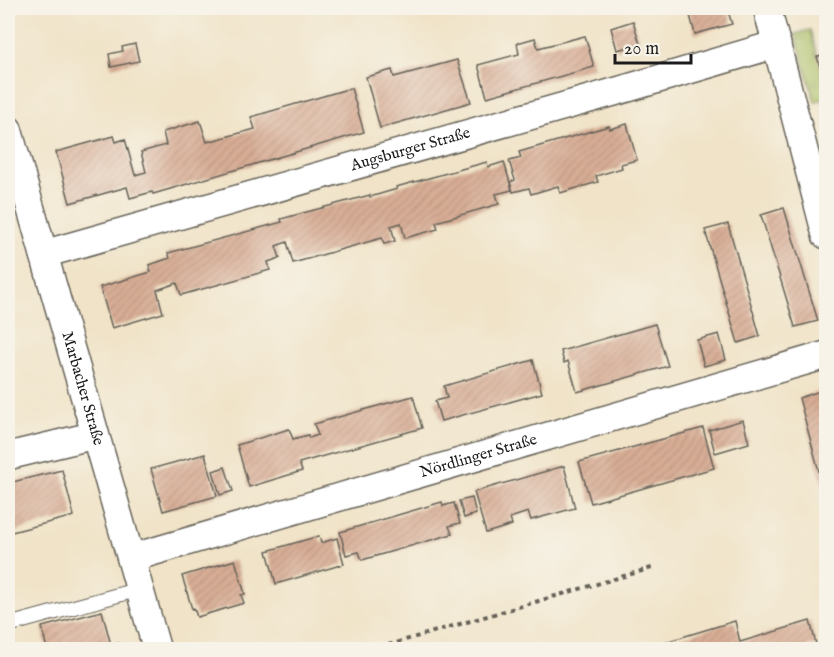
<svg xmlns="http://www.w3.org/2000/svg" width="834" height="657" viewBox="0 0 834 657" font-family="'IM FELL English',serif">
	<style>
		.grass { fill: url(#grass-tufts); stroke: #626c3e; stroke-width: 1.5 }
		.building { fill: url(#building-hatch) }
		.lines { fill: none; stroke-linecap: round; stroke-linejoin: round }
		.service-casing { stroke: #666258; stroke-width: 16 }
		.minor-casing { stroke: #666258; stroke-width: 30 }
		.path { stroke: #666258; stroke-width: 4; stroke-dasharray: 4.5 4.5; stroke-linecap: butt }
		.service { stroke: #fff; stroke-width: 14 }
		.minor { stroke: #fff; stroke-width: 27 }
		.labels { text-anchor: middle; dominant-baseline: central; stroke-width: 4.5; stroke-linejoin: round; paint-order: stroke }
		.street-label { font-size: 16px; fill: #1c1c1c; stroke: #f7f3e8 }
	</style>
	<defs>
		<pattern id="grass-tufts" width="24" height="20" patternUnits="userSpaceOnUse" patternTransform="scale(1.5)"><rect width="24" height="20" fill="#a9bc60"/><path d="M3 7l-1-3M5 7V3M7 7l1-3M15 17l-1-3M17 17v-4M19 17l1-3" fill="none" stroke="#91a153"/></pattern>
		<pattern id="building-hatch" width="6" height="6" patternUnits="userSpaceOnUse" patternTransform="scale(1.5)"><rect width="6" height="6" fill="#d8ad95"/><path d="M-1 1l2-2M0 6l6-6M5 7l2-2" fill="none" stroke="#b99480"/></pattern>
	</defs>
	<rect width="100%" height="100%" fill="#f7f3e8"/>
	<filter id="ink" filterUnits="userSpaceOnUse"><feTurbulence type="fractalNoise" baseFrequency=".0167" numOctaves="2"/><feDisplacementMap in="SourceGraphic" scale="12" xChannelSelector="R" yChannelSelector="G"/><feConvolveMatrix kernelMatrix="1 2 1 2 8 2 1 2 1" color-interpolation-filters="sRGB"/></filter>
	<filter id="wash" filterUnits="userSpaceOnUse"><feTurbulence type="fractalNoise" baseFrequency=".008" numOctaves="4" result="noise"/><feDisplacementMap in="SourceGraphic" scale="24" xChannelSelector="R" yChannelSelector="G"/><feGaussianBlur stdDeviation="1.35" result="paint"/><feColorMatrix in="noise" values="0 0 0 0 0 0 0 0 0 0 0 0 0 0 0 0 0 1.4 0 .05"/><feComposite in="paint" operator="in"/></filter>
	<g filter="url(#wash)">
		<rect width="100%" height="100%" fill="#f0e3c7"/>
		<path class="grass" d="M810,30L826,86V98L815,102L795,34Z"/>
		<g id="blocks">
			<path class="building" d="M688,8H727L732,24L695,34Z
				M633,21L640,44L617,50L611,28Z
				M585,36L594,67L487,97L478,65L519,54L517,43L535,38L538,48Z
				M135,44L139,61L111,67L109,54L123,51L122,47Z
				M826,55V84L817,57Z
				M457,60L471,102L380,128L366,77L392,70L394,77Z
				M351,88L364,132L153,194L152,192L130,198L127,187L70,203L56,152L114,136L116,142L125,139L135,175L146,172L141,152L166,145L163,132L200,121L207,142L255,129L251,117Z
				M627,124L637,160L621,164L622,168L596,176L598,182L560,193L558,186L531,194L529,188L513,192L510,182L515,180L509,161L521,158L519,152L609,126L610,129Z
				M487,162L488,167L504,162L512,190L496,194L499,204L436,222L438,229L405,238L401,223L391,226L395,241L384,244L382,238L293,263L287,242L276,246L280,258L268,262L270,270L181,295L177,283L157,290L163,313L112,328L100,287L151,272L149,265L170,258L168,253L282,222L281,219L303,213L370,195V197L397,189L396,187Z
				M784,208L818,321L795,327L761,215Z
				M728,224L760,336L738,343L705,230Z
				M655,324L668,366L577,392L568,361L564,363L561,351Z
				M719,334L726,360L704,366L697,340Z
				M533,360L542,393L441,421L435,401L447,398L444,386Z
				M826,389V497L799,398Z
				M413,396L422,428L299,463L302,471L249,487L237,445L289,429L293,439L308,435L309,438L318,435L314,424Z
				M743,420L749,443L715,453L709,430Z
				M703,428L714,468L591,503L579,462Z
				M205,454L217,496L163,511L151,469Z
				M564,466L575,508L531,520L528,512L510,518L512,525L486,533L474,492Z
				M225,467L233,491L220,495L213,471Z
				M62,470L74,516L8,533V483Z
				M472,498L476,514L464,518L459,501Z
				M442,502L443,506L454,503L460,523L449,526L452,534L362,560L359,552L346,555L340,532Z
				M319,536L321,543L337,538L344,564L276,584L267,551Z
				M235,560L245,594L241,595L244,603L197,617L194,608L192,609L182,576Z
				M102,611L111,645L119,643L120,650H47L42,627Z
				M735,621L740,642L810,621L816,644L797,650H639Z"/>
		</g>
	</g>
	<g filter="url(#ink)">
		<use href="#blocks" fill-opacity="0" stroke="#666258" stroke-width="1.5"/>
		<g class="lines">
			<g class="service-casing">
				<path id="service" d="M8,625L140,589"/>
			</g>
			<g class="minor-casing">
				<g id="minor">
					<path d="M767,8L826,235"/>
					<path id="s1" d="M8,129L157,650"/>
					<path id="s2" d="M44,254L628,88L777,44"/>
					<path d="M8,456L95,435"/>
					<path id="s3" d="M131,558L826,355"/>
				</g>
			</g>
			<path class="path" d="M371,650L655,567"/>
			<use href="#service" class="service"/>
			<use href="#minor" class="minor"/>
		</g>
	</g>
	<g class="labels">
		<g class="street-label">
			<text stroke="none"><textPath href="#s2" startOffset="381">Augsburger Straße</textPath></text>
			<text stroke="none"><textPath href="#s1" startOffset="270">Marbacher Straße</textPath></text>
			<text stroke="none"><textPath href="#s3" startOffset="362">Nördlinger Straße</textPath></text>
		</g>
	</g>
	<rect width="834" height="657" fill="none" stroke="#f7f3e8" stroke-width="30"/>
	<path d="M615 54v9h76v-9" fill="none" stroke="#1c1c1c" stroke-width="3"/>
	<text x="624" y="54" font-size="18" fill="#1c1c1c" stroke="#f7f3e8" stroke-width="4.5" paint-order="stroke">20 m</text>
</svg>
